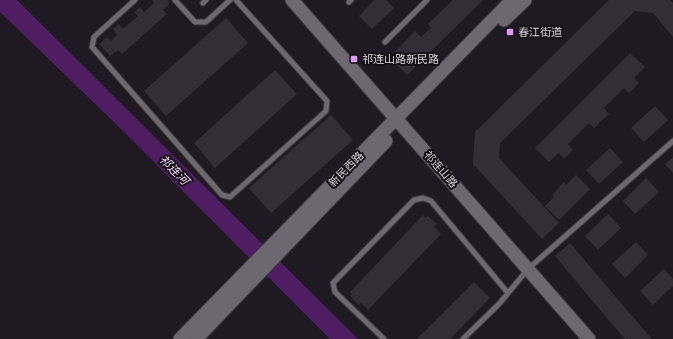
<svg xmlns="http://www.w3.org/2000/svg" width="673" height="339" viewBox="0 0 673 339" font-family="'Public Sans','Noto Sans SC',sans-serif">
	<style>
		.water { fill: #4f1d61 }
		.building { fill: #332e35 }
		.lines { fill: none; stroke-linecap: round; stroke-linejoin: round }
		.service-casing { stroke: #3b373c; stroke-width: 7 }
		.tertiary-casing { stroke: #3b373c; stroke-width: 15 }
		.service { stroke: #6d676f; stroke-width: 5 }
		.tertiary { stroke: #6d676f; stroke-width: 13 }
		.poi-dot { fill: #db99f5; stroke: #161117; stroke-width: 1.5 }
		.labels { text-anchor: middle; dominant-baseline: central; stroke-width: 4; stroke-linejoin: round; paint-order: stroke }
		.poi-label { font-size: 11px; fill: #d8d5da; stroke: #161117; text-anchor: start }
		.street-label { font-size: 11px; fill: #d8d5da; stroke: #161117 }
		.water-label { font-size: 12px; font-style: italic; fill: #f2d6fe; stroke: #161117 }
	</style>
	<rect width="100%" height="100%" fill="#1f1a21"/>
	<path class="water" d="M0,0H17L358,339H330L120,128L0,12Z"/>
	<path class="building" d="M152,0H167L170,3L163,10L167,14L122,54L118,50L110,56L99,44L107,37L111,41L117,35L113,29L119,24L123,29L138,16L134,12L140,7L144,12L154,3Z
		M374,0H386L394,8L372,29L359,16Z
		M453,0H483L407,75L396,64L401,59L394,53L415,31L421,37L431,28L428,24Z
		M609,0H670L673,3V37L653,13L635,11L500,143L499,158L559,223L542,239L473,164L475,132Z
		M226,18L248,43L166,116L144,91Z
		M630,53L645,67L634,78L639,83L629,93L624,88L604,108L609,114L594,128L589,123L568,144L573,150L564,159L559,153L549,162L535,148Z
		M275,70L297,94L215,168L194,143Z
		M655,106L668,120L644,142L631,128Z
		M331,115L353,140L271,213L249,188Z
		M610,148L623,162L599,184L586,170Z
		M673,157V173L665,164Z
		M576,175L590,189L559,220L545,206L554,197L552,195L564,182L566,185Z
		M646,178L659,192L635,214L623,201Z
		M608,214L621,228L598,250L585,236Z
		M423,215L425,218L428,216L437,224L434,227L441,234L368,310L361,303L359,305L350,296L352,294L350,292Z
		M636,242L648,255L625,278L612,264Z
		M570,243L626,309L652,339H625L611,323L555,256Z
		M664,269L673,279V286L653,305L640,291Z
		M474,282L490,298L450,339H417Z"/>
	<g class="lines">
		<g class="service-casing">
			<path id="service" d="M135,0L94,37L92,47L222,195L230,197L326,111L327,101L236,0
				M175,0L195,22H206L230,0
				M349,2L351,0
				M203,3L206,0
				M385,42L427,0
				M384,339L335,292L333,283L414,200L423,198L431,201L508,293
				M463,339L499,304L528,269L673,141"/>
		</g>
		<g class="tertiary-casing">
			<path id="tertiary" d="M292,0L589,339
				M504,20L525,0
				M180,339L512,0
				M196,339L386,141"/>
		</g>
		<use href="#service" class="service"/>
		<use href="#tertiary" class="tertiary"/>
	</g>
	<g class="poi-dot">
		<rect x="506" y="28" width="8" height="8" rx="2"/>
		<rect x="350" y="55" width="8" height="8" rx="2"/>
	</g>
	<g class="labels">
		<g class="poi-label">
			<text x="518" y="32">春江街道</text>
			<text x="362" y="59">祁连山路新民路</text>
		</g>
		<g class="street-label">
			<text transform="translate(346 169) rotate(-45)">新民西路</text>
			<text transform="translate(441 169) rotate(49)">祁连山路</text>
		</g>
		<g class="water-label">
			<text transform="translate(174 170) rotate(45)">祁连河</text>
		</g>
	</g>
</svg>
